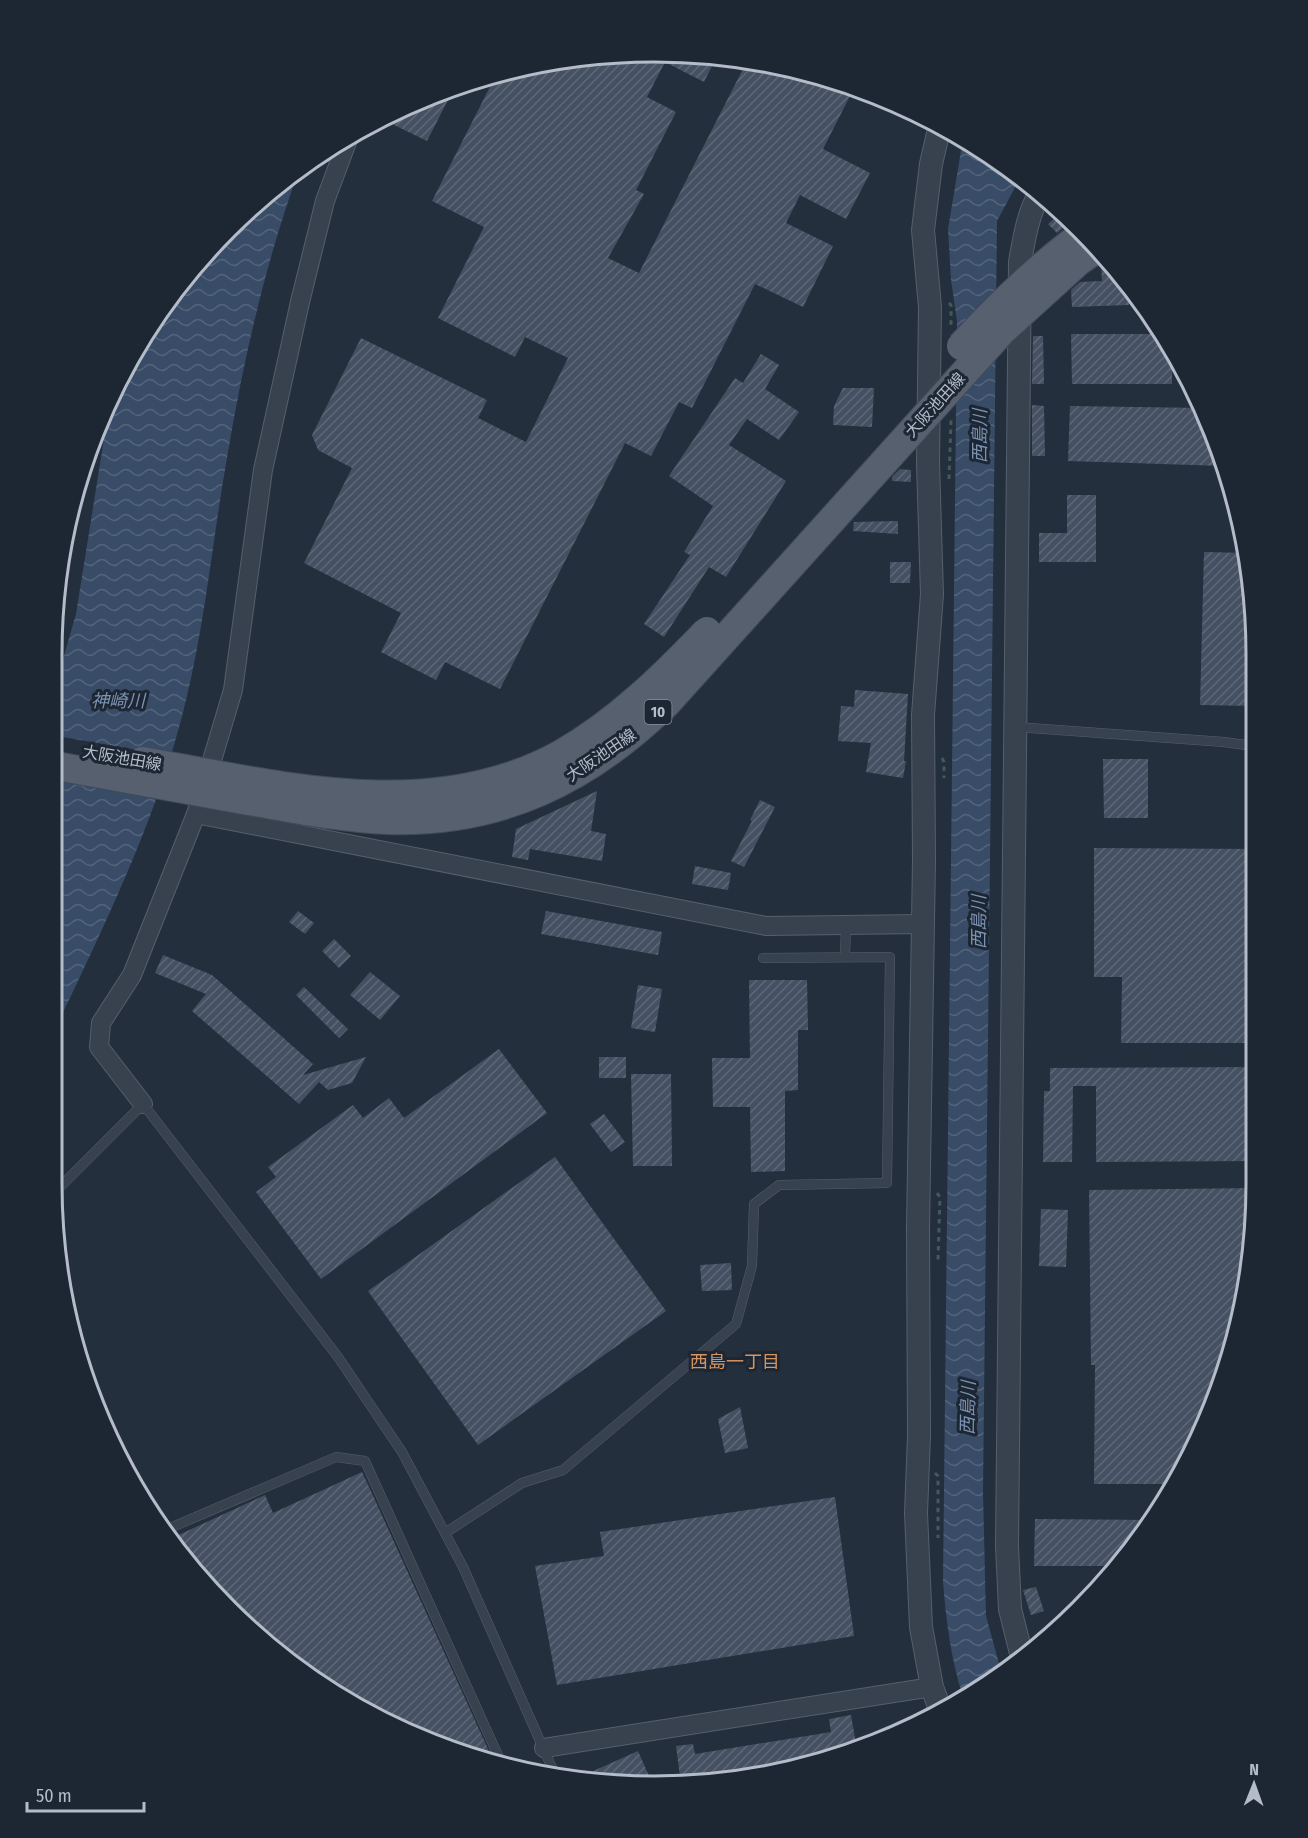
<svg xmlns="http://www.w3.org/2000/svg" width="1308" height="1838" viewBox="0 0 1308 1838" font-family="'Fira Sans Condensed','Noto Sans JP',sans-serif">
	<style>
		.water { fill: url(#water-waves) }
		.pier { fill: #242f3e }
		.building { fill: url(#building-hatch) }
		.lines { fill: none; stroke-linecap: round; stroke-linejoin: round }
		.service-casing { stroke: #565f6c; stroke-width: 10 }
		.minor-casing { stroke: #565f6c; stroke-width: 20 }
		.tertiary-casing { stroke: #565f6c; stroke-width: 24 }
		.path { stroke: #44595c; stroke-width: 3; stroke-dasharray: 4.5 4.5; stroke-linecap: butt }
		.service { stroke: #38414e; stroke-width: 9 }
		.minor { stroke: #38414e; stroke-width: 18 }
		.tertiary { stroke: #38414e; stroke-width: 22 }
		.primary-bridge-casing { stroke: #414a57; stroke-width: 30; stroke-linecap: butt }
		.primary-bridge { stroke: #56606e; stroke-width: 28 }
		.labels { text-anchor: middle; dominant-baseline: central; stroke-width: 6; stroke-linejoin: round; paint-order: stroke }
		.shield { fill: #1d2633; stroke: #878f9c; stroke-width: 1.5 }
		.shield-label { font-size: 15px; font-weight: bold; fill: #b4bcc9 }
		.street-label { font-size: 16px; fill: #b4bcc9; stroke: #1d2633 }
		.water-label { font-size: 18px; font-style: italic; fill: #7c92b1; stroke: #1d2633 }
		.neighbourhood-label { font-size: 18px; fill: #d59563; stroke: #1d2633 }
		.rim { fill: none; stroke: #b4bcc9; stroke-width: 3 }
	</style>
	<defs>
		<pattern id="water-waves" width="16" height="10" patternUnits="userSpaceOnUse" patternTransform="scale(1.5)"><rect width="16" height="10" fill="#394c67"/><path d="M0 5q4-4 8 0t8 0" fill="none" stroke="#53647b"/></pattern>
		<pattern id="building-hatch" width="6" height="6" patternUnits="userSpaceOnUse" patternTransform="scale(1.5)"><rect width="6" height="6" fill="#455162"/><path d="M-1 1l2-2M0 6l6-6M5 7l2-2" fill="none" stroke="#5d6877"/></pattern>
	</defs>
	<rect width="100%" height="100%" fill="#242f3e"/>
	<path class="water" d="M963,139L1021,176L997,221L983,1492L986,1616L1001,1671L963,1697C951,1659 946,1621 943,1581L957,321L951,280L948,229Z
		M299,170C266,261 244,357 228,452C213,535 206,618 186,700C158,818 103,928 51,1038V701L76,614L107,420L116,385L132,352L176,287L256,201Z"/>
	<path class="pier" d="M51,735L173,756L163,793L51,774Z"/>
	<path class="building" d="M693,52L717,56L704,82L665,62L647,97L676,112L636,190L644,194L608,258L639,273L747,61L810,71L814,73L812,77L850,96L823,149L870,173L846,219L800,195L786,223L833,246L803,307L755,284L692,408L679,402L651,456L625,443L500,689L445,662L436,680L381,652L401,613L304,563L352,468L318,450L312,435L361,338L487,400L478,418L526,442L568,358L525,337L515,357L438,318L484,227L432,201L496,75L575,56Z
		M441,92L450,96L427,141L388,122L393,114Z
		M1061,213L1071,222L1057,233L1048,224Z
		M1109,259L1128,287L1129,305L1072,307L1071,290L1080,282L1102,281L1101,266Z
		M1071,334H1159L1172,353V384H1072Z
		M1033,336H1043L1044,384H1032Z
		M761,354L779,365L765,389L799,412L779,440L747,419L729,445L786,481L726,577L709,567L664,637L644,624L690,555L684,552L713,506L669,476L735,378L743,383Z
		M843,388H874L872,427L833,425L834,406Z
		M1032,405L1044,406L1045,456H1032Z
		M1070,406L1203,408L1225,466L1068,461Z
		M900,469L911,470V482L892,481V477Z
		M1067,495H1096V562H1039V533H1067Z
		M898,521V534L853,531L854,522Z
		M1204,552L1247,553L1252,575L1253,706L1200,705Z
		M890,562H911L910,583H890Z
		M855,690L908,694L904,761H906L903,778L866,772L871,743L838,741L841,706L854,707Z
		M1103,759H1148V818H1104Z
		M597,791L591,831L606,834L602,861L530,849L528,860L512,857L516,829Z
		M760,800L775,807L744,867L731,861L752,821L750,820Z
		M1094,848L1253,849L1255,1043H1121L1122,977H1094Z
		M695,866L731,873L728,890L692,884Z
		M298,911L314,923L305,934L289,922Z
		M546,911L662,932L658,955L541,934Z
		M334,939L351,956L339,968L322,951Z
		M163,955L212,975L313,1064L303,1075L366,1057L352,1083L328,1090L319,1082L299,1104L192,1011L206,994L155,973Z
		M370,972L400,996L380,1020L350,995Z
		M749,980H807L808,1030H798V1090L785,1091V1171L751,1172L750,1107H713L712,1058H750Z
		M638,985L662,989L655,1032L631,1028Z
		M304,987L348,1029L339,1038L296,995Z
		M499,1049L547,1113L321,1279L256,1192L276,1177L268,1167L353,1105L363,1118L389,1098L404,1118Z
		M599,1057H626V1078H599Z
		M1255,1067V1161L1096,1162V1086H1073L1072,1162H1043L1044,1091H1050V1068Z
		M631,1074H671L672,1166H633Z
		M604,1114L625,1142L611,1152L590,1124Z
		M555,1157L666,1311L478,1445L368,1291Z
		M1256,1188V1223L1237,1340L1195,1450L1174,1484H1094L1095,1365H1091L1089,1190Z
		M1041,1209L1068,1210L1066,1267L1039,1266Z
		M731,1263L732,1290L702,1291L700,1265Z
		M740,1407L748,1448L725,1453L718,1419Z
		M362,1472L370,1489L493,1760L423,1741L319,1686L257,1638L170,1539L265,1495L273,1513Z
		M835,1497L854,1636L557,1685L535,1566L604,1556L600,1532Z
		M1035,1519L1152,1520L1133,1551L1118,1566H1034Z
		M1036,1587L1044,1611L1031,1615L1023,1590Z
		M851,1715L856,1744L831,1748L832,1755L771,1775L681,1784L676,1746L693,1744L695,1754L831,1732L829,1719Z
		M638,1751L649,1776L627,1785L571,1781Z"/>
	<g class="lines">
		<g class="service-casing">
			<path id="service" d="M1015,727L1224,742L1253,746
				M845,957L846,925
				M52,1195L143,1104L338,1357L402,1452L463,1567L556,1777
				M163,1531L336,1457L365,1461L501,1762
				M445,1533L522,1483L563,1470L736,1324L752,1266L754,1204L779,1185L887,1183L890,957L763,958"/>
		</g>
		<g class="minor-casing">
			<path id="minor" d="M196,814L766,926L923,924
				M143,1104L99,1047L101,1023L132,975L196,814L233,690L263,470L300,302L325,201L350,134
				M544,1748L932,1687"/>
		</g>
		<g class="tertiary-casing">
			<path id="tertiary" d="M940,125L931,164L923,230L930,307L928,463L932,594L923,715L924,860L918,1229L919,1435L916,1513L921,1627L932,1687L941,1712
				M1022,1657L1010,1609L1007,1546L1020,262C1024,239 1028,213 1040,193"/>
		</g>
		<path class="path" d="M949,303L951,305V325
			M949,479L951,420
			M942,758L944,762V778
			M937,1193L940,1197L938,1260
			M935,1473L938,1476V1538"/>
		<use href="#service" class="service"/>
		<use href="#minor" class="minor"/>
		<use href="#tertiary" class="tertiary"/>
		<g class="primary-bridge-casing">
			<path id="primary-bridge" d="M961,346C998,306 1039,266 1083,234
				M142,761C279,785 431,826 561,754C616,723 663,677 707,631
				M51,765C115,777 179,788 243,800C291,808 338,818 387,820C500,824 588,780 667,703L1002,331L1079,261L1098,248"/>
		</g>
		<use href="#primary-bridge" class="primary-bridge"/>
	</g>
	<g class="labels">
		<rect class="shield" x="644.5" y="700" width="27" height="24" rx="4.5"/>
		<g class="shield-label">
			<text x="658" y="712">10</text>
		</g>
		<g class="street-label">
			<text transform="translate(935 405) rotate(-48)">大阪池田線</text>
			<text transform="translate(601 755) rotate(-34)">大阪池田線</text>
			<text transform="translate(122 758) rotate(10)">大阪池田線</text>
		</g>
		<g class="water-label">
			<text transform="translate(980 436) rotate(-90)">西島川</text>
			<text x="118" y="701">神崎川</text>
			<text transform="translate(979 922) rotate(-90)">西島川</text>
			<text transform="translate(968 1408) rotate(-89)">西島川</text>
		</g>
		<g class="neighbourhood-label">
			<text x="735" y="1362">西島一丁目</text>
		</g>
	</g>
	<path d="M0 0H1308V1838H0ZM654 62H654A592 592 0 0 1 1246 654V1184A592 592 0 0 1 654 1776H654A592 592 0 0 1 62 1184V654A592 592 0 0 1 654 62Z" fill="#1d2633" fill-rule="evenodd"/>
	<path class="rim" d="M654 62H654A592 592 0 0 1 1246 654V1184A592 592 0 0 1 654 1776H654A592 592 0 0 1 62 1184V654A592 592 0 0 1 654 62Z"/>
	<g transform="translate(1254 1784) rotate(1)" stroke="#1d2633" stroke-width="4.5" paint-order="stroke">
	<path d="M0-4.5L10 22L0 15L-10 22Z" fill="#b4bcc9"/>
	<text y="-9" font-size="16" font-weight="bold" text-anchor="middle" fill="#b4bcc9">N</text>
	</g>
	<path d="M27 1802v9h117v-9" fill="none" stroke="#b4bcc9" stroke-width="3"/>
	<text x="36" y="1802" font-size="18" fill="#b4bcc9" stroke="#1d2633" stroke-width="4.5" paint-order="stroke">50 m</text>
</svg>
